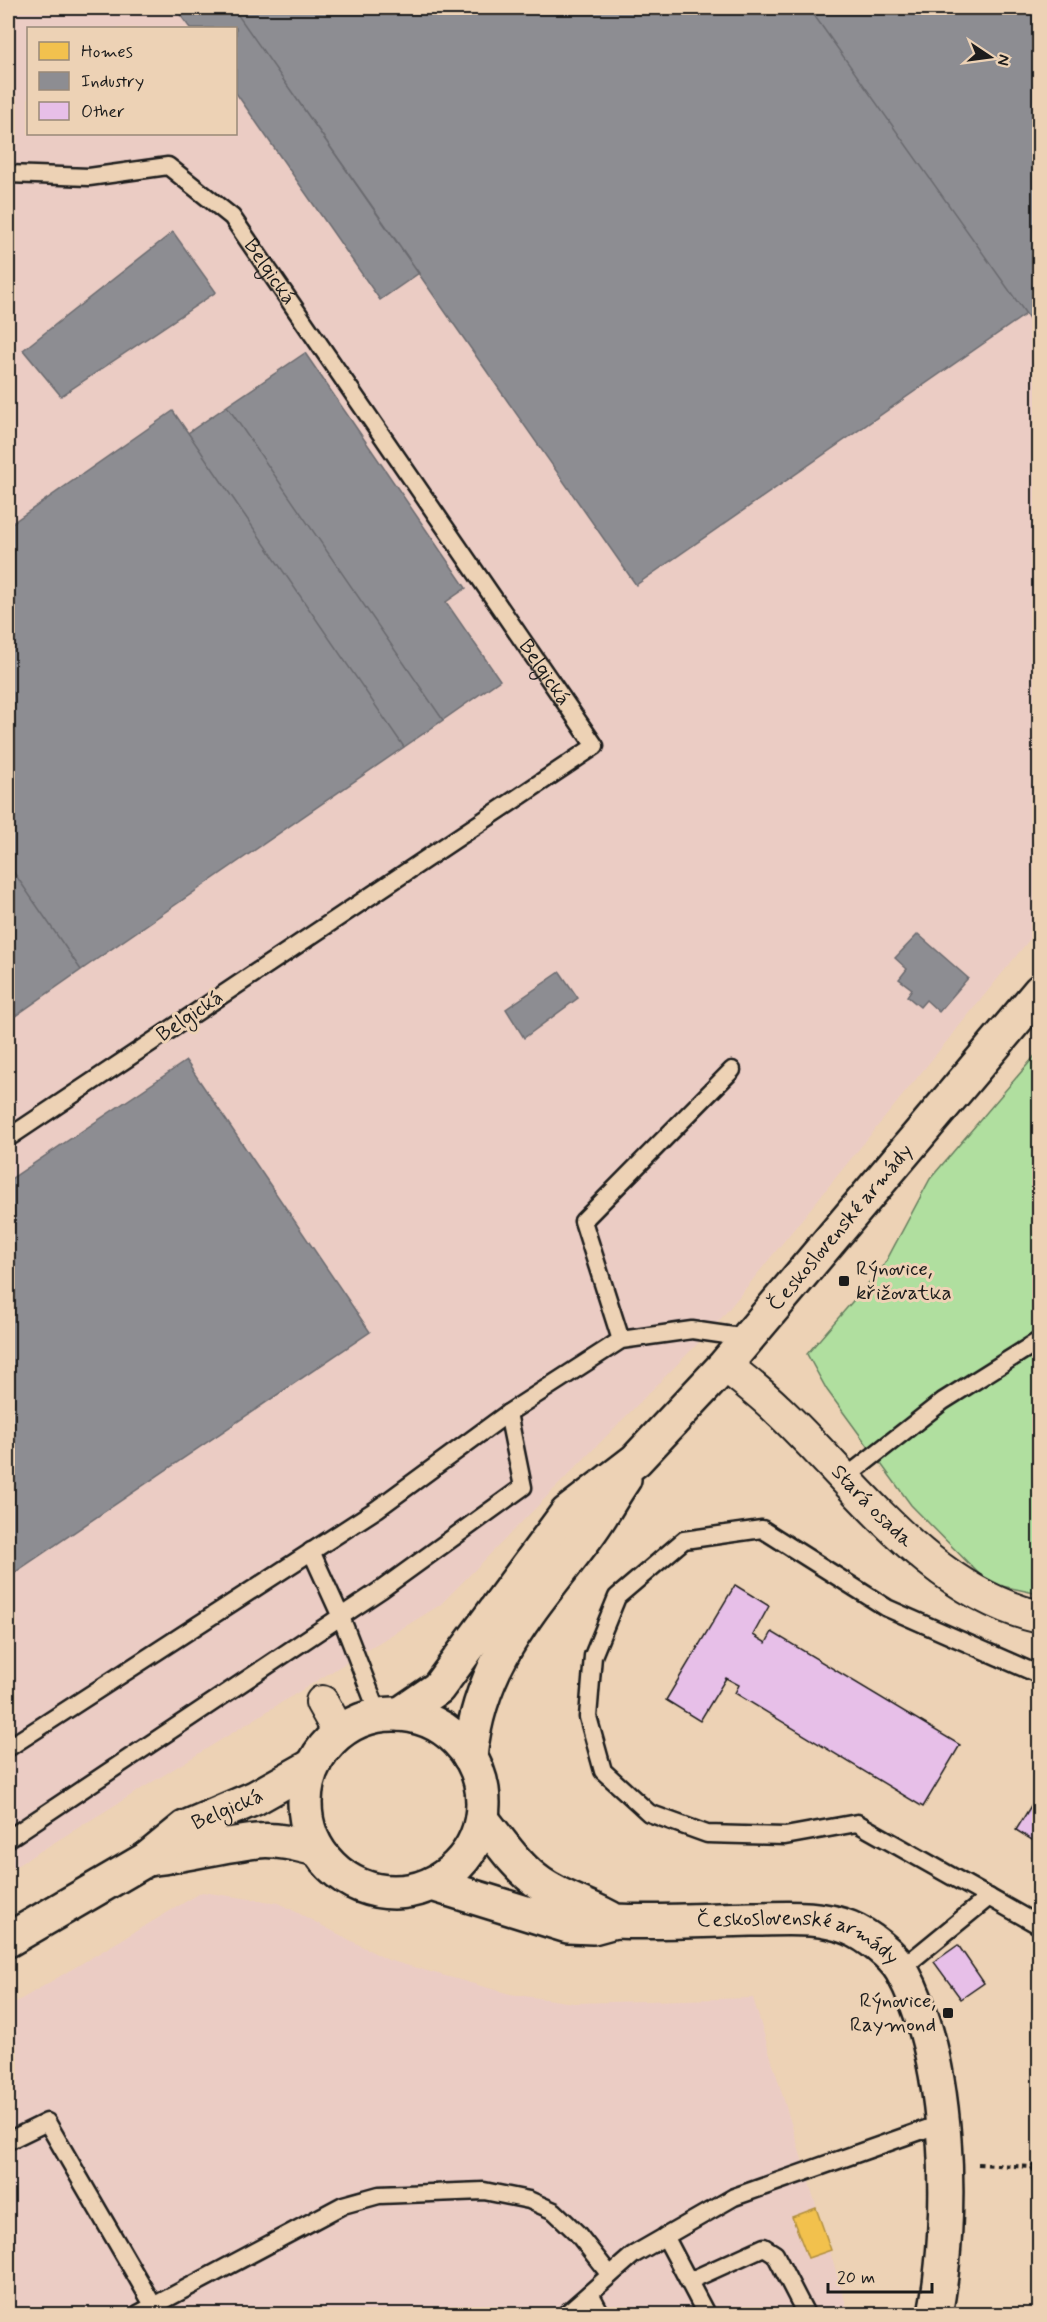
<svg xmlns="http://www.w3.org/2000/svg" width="1047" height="2322" viewBox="0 0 1047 2322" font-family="Mynerve,sans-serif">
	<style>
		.built { fill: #ebccc4; fill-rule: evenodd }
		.green { fill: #b0df9f; stroke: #667e5e; stroke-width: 1.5 }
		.homes { fill: #f2c14e; stroke: #b2903f; stroke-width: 1.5 }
		.industry { fill: #8d8d92; stroke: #6b6b6f; stroke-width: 1.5 }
		.building { fill: #e7bfe8; stroke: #1c1c1c; stroke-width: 1.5 }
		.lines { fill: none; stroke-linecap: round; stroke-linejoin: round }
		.service-casing { stroke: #1c1c1c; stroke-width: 21 }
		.minor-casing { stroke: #1c1c1c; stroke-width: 36 }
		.tertiary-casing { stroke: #1c1c1c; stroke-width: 38 }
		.path { stroke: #1c1c1c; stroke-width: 4; stroke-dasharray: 4.5 4.5; stroke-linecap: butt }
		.service { stroke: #edd2b5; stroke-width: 16 }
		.minor { stroke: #edd2b5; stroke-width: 32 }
		.tertiary { stroke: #edd2b5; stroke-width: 33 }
		.poi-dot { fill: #1c1c1c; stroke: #edd2b5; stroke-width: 2 }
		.labels { text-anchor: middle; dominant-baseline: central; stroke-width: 6; stroke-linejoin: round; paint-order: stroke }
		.street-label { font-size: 21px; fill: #1c1c1c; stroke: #edd2b5 }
		.poi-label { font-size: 21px; fill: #1c1c1c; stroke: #edd2b5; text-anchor: start }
	</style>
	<rect width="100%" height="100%" fill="#edd2b5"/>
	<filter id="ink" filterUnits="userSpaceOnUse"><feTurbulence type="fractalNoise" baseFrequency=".0167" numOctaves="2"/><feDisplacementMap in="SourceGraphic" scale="12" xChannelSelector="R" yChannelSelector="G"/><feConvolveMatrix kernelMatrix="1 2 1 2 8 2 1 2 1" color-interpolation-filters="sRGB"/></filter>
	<g filter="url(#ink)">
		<path class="built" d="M8,8H1039V928L715,1326L440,1605L8,1871ZM28,28H236V134H28Z
			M202,1892L279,1903L388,1960L510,1994L574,2003L753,1998L849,2314H8V2007Z"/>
		<path class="green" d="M1039,1051V1594L988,1583L911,1505L827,1390L807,1354L884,1265L930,1179Z"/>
		<path class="homes" d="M816,2208L831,2250L808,2258L792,2217Z"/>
		<path class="industry" d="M175,8H233L419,273L380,300L236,93V28H190Z
			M233,8H809L1026,314L636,585Z
			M809,8H1040V334L1026,314Z
			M173,232L216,292L61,396L23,350Z
			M305,353L466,588L446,602L500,680L443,720L227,406Z
			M227,406L443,720L404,747L188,433Z
			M173,411L404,747L81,970L8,864V526Z
			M8,864L81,970L8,1021Z
			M918,934L968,978L939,1012L926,1000L920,1007L907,996L912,989L899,979L907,969L895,958Z
			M560,972L578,998L524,1038L506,1009Z
			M186,1061L370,1332L8,1577V1181Z"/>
		<path class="building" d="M735,1585L769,1606L753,1635L766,1643L772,1632L960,1745L923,1807L735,1693L739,1685L726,1678L700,1721L666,1700Z
			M1040,1791V1845L1016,1830Z
			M958,1945L984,1983L961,1999L934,1962Z"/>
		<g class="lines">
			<g class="service-casing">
				<g id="service">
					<path id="s1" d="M8,174L89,177L168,166L232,217L595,746L8,1138"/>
					<path d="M621,1340L583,1221L732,1070"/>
					<path d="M845,1478L943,1401L1040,1340"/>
					<path d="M311,1551L341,1617L379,1715"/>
					<path d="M1040,1675L887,1608L762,1529L684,1540L617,1597L593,1656L588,1717L603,1771L649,1813L707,1834L785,1836L857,1823L1040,1926"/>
					<path d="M8,1748L377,1509L508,1413L621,1340L692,1330L747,1338"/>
					<path d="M8,1839L382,1589L523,1487L508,1413"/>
					<path d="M901,1969L989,1897"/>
					<path d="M8,2141L47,2122L153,2305"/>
					<path d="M665,2236L706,2314"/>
					<path d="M689,2281L764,2247L775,2254L806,2314"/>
					<path d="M590,2293L601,2314"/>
					<path d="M138,2314L343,2205L379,2195L484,2191L529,2200L554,2211L577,2233L610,2275"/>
					<path d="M566,2314L633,2255L734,2197L943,2123"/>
				</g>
			</g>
			<g class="minor-casing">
				<g id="minor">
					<path id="s2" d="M725,1365C742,1379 761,1393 777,1409C855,1482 930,1593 1040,1617"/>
					<path d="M322,1702L339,1732"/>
				</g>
			</g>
			<g class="tertiary-casing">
				<g id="tertiary">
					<circle cx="394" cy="1803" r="89"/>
					<path id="s3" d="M400,1714L438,1688L567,1513L636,1460L725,1365L1040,991"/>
					<path d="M470,1757C479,1662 532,1609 586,1537C600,1519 611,1498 624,1479"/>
					<path id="s4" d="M482,1819C500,1841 517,1868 541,1884C564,1900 591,1906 615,1921C660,1923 706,1920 751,1919C784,1919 818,1915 850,1928C867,1935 893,1955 902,1971C951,2060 954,2217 935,2314"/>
					<path d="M147,1859C184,1855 220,1845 257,1841C277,1839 297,1844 316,1849"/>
					<path d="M432,1884L568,1926L593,1927L615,1921"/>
					<path id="s5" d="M8,1940L147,1859L185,1828L255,1798L312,1766"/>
				</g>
			</g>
			<path class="path" d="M978,2164L1032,2167L1040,2162
				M1032,2167L1040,2185"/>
			<use href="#service" class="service"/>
			<use href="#minor" class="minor"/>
			<use href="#tertiary" class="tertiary"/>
		</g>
	</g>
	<g class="poi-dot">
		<rect x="838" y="1275" width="12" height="12" rx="3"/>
		<rect x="942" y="2007" width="12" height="12" rx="3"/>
	</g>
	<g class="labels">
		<g class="street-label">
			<text stroke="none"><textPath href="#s1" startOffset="309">Belgická</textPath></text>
			<text stroke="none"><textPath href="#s1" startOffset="795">Belgická</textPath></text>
			<text transform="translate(190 1016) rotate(-34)">Belgická</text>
			<text stroke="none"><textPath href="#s3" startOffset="660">Československé armády</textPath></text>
			<text stroke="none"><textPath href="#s2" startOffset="204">Stará osada</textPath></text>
			<text stroke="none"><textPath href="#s5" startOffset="256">Belgická</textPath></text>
			<text stroke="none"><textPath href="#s4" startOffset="358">Československé armády</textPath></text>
		</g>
		<g class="poi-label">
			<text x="856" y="1269">Rýnovice,<tspan x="856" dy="24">křižovatka</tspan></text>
			<text x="936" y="2001" text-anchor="end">Rýnovice,<tspan x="936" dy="24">Raymond</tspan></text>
		</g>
	</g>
	<rect width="1047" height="2322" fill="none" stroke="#edd2b5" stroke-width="30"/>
	<rect x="15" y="15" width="1017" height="2292" fill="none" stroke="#1c1c1c" stroke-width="2" filter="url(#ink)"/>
	<rect x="27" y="27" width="210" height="108" fill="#edd2b5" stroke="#998978" stroke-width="1.5"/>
	<rect x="39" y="42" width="30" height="18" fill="#f2c14e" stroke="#998978" stroke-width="1.5"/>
	<text x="81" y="57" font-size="18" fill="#1c1c1c">Homes</text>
	<rect x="39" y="72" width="30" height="18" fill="#8d8d92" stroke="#998978" stroke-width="1.5"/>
	<text x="81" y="87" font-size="18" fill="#1c1c1c">Industry</text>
	<rect x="39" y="102" width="30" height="18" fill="#e7bfe8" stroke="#998978" stroke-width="1.5"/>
	<text x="81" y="117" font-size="18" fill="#1c1c1c">Other</text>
	<g transform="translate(990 57) rotate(103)" stroke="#edd2b5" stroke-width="4.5" paint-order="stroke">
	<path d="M0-4.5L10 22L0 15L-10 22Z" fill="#1c1c1c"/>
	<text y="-9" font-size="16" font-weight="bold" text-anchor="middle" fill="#1c1c1c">N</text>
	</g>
	<path d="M828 2283v9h104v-9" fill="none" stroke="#1c1c1c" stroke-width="3"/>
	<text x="837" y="2283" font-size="18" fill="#1c1c1c" stroke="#edd2b5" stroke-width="4.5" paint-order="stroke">20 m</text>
</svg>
